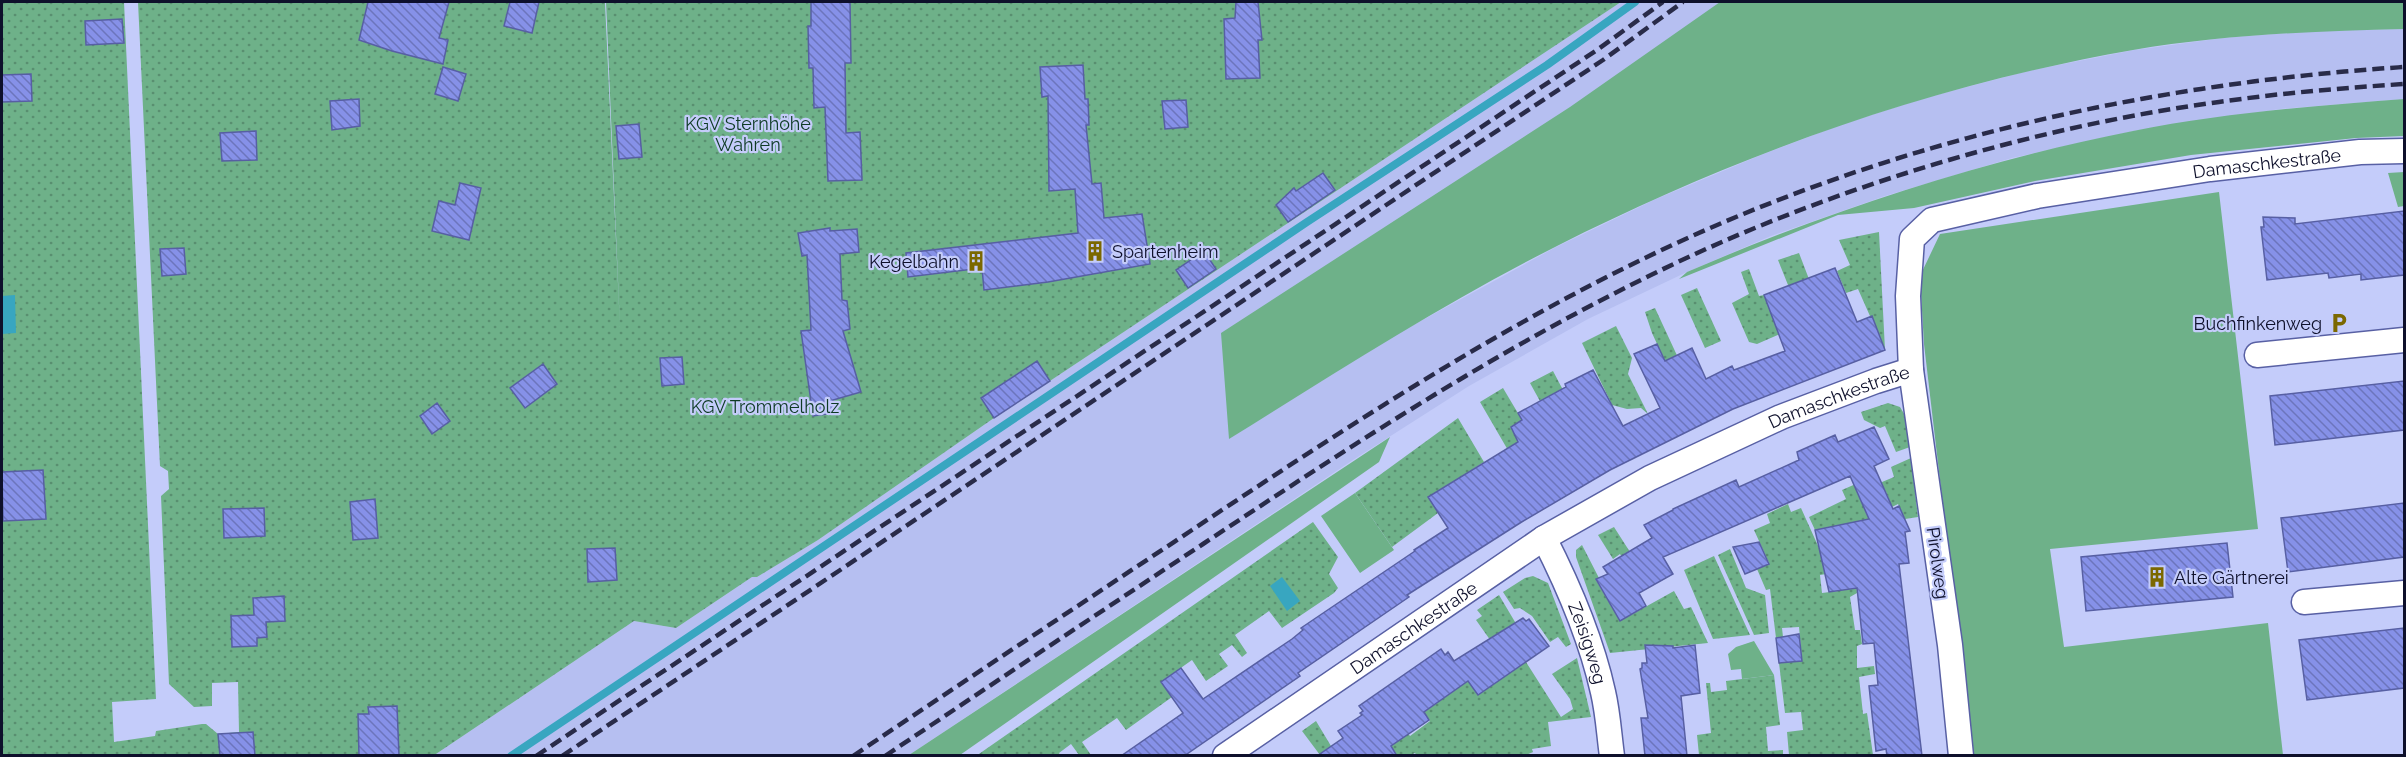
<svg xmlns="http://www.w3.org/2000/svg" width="2406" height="757" viewBox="0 0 2406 757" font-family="Raleway,sans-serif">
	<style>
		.built { fill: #b6bff1 }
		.grass { fill: #6eb189 }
		.garden { fill: url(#garden-dots) }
		.water { fill: #38a6c0 }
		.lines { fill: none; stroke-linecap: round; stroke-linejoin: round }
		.stream { stroke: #38a6c0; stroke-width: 8 }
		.building { fill: url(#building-back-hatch); stroke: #575fa3; stroke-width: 1.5 }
		.street-casing { stroke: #5860a4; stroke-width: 27 }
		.street { stroke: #fff; stroke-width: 24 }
		.rail { stroke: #292b49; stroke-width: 4.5; stroke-dasharray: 12 6; stroke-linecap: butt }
		.labels { text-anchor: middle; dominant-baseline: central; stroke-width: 4.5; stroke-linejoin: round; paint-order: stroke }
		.park-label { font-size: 18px; fill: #0e3b24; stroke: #c4ccfa }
		.street-label { font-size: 18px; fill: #0e102b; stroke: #c4ccfa }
		.poi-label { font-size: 18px; fill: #0e102b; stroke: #c4ccfa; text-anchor: start }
	</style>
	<defs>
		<pattern id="garden-dots" width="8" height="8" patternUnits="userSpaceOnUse" patternTransform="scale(1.5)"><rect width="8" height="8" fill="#6eb189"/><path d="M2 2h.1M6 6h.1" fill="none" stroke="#598f70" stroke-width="1.8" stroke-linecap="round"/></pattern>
		<pattern id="building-back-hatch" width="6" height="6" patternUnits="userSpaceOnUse" patternTransform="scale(1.5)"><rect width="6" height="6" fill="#8691e8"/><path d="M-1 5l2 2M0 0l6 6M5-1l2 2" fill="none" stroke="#6c75bc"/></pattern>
	</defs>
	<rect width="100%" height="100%" fill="#c4ccfa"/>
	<path class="built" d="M1621,2H1724L1230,438L1397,334L1556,247L1656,199L1761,155L1840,125L1925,98L2028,71L2134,50L2223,38L2315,31L2404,29V99L2280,109L2134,131L2012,158L1885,196L1771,236L1687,272L1588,319L1469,386L1353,460L909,755L433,756L634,621L676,628L752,577H757L818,540L994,418Z"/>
	<path class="grass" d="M1720,2H2404V29C2314,31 2222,35 2133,50C1932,85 1739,154 1557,246C1444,303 1337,372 1229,439L1221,333L1570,107Z
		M2404,99V136L2356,138L2191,155L2035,181L1914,208L1838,215L1679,279L1687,272C1831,210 1980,161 2133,131C2223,113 2314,106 2404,99Z
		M2404,172V206L2398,207L2388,173Z
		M2219,192L2258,529L2050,549L2064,647L2268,623L2283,755H1969L1960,650L1924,344L1920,276L1940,234Z
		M1390,437L1379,462L960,755H909Z
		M1355,493L1394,550L1360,573L1321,516Z
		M1754,641L1774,675L1742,679L1741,669L1731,670L1728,654L1736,647Z"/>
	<path class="garden" d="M2,2H124L156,699L112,702L114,742L155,736L156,731L202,724H206L218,734L239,732L238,682L212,683V706L194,707L169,684L161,496L169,489L168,471L160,466L138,2H605L620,327L606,2H1621L994,418L818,540L757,577H752L676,628L634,621L433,756L2,755Z
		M1879,232L1885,350L1858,289L1846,293L1837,271L1850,265L1839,240Z
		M1799,253L1817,300L1804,325L1778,260Z
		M1749,269L1759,296L1764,295L1780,334L1757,344L1749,342L1732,303L1749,294L1741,272Z
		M1697,288L1721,341L1705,348L1681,295Z
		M1655,308L1687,377L1674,381L1652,333L1645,312Z
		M1616,326L1632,358L1628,374L1648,414L1641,408L1627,409L1612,405L1582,343Z
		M1553,371L1584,430L1552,423L1530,383Z
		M1503,388L1522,420L1511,427L1529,457L1516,464L1480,402Z
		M1888,403L1900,407L1906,417L1910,447L1896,452L1885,426L1880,428L1864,420L1861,412Z
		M1458,418L1484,462L1473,469L1483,485L1429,497L1438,513L1392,547L1355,493Z
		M1911,458L1918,517L1905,519L1898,504L1892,507L1886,492L1874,496L1890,533L1815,530L1809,517L1846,499L1842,490L1867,479L1870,487L1894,477L1891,467Z
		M1788,504L1791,512L1801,508L1819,548L1866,540L1845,571L1820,575L1822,593L1838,591L1837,582L1856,580L1857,593L1850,597L1855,630H1860L1862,644L1857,646V668L1874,666L1875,674L1859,677L1863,714L1867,713L1873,755H1789L1787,732L1803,730L1801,712L1785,713L1779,663L1802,661L1799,627L1782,628L1783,637L1776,638L1770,589L1766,590L1757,569L1769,563L1754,530L1770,523L1767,514Z
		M1313,522L1338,557L1329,574L1338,588L1334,593L1282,628L1269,611L1235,635L1247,653L1242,657L1232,645L1219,654L1228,666L1206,681L1192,660L1161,682L1172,697L1126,730L1117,718L1082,742L1091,755H1079L1071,744L1059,753L1060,755L976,756Z
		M1614,527L1630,552L1625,562L1620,554L1613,559L1598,535Z
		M1582,545L1599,578L1596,580L1620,621L1674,591L1684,609L1691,607L1708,643L1610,653L1576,557V550Z
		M1730,549L1746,588L1765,595L1769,633L1754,635L1718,555Z
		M1714,556L1750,635L1713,639L1684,570Z
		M1533,576L1548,583L1571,644L1566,647L1558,637L1550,642L1532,616L1520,608L1514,609L1503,592L1525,578Z
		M1499,595L1518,627L1493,644L1476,620L1482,616L1477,610Z
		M1577,658L1591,717L1548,722L1551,746L1532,749L1533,752L1526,755L1417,756L1415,753L1411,755L1391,756V746L1403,727L1410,736L1430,721L1424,712L1468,681L1478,695L1526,662L1561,717L1573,709L1570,699L1552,674Z
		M1774,675L1780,725L1766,727L1768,751L1783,750V755H1699L1697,735L1711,733L1706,683H1710L1711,692L1727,690L1726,681Z
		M1316,721L1331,746L1320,755L1302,731Z"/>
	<path class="water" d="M15,295L16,333L2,334V296Z
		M1282,577L1300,601L1287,611L1270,586Z"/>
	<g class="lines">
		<path class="stream" d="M511,756L1307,222L1547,65L1635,2"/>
	</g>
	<path class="building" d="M368,2H449L439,38L448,40L443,64L392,51L359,40Z
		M510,2H539L532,33L504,26Z
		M811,2H850L851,63H845L846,133L860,132L862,180L828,181L825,107L814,108L813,68H809L808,26H811Z
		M1236,2H1258L1262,40H1258L1260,78L1226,79L1224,19L1235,18Z
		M122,19L124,43L86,45L85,21Z
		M1083,65L1085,99H1088L1089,125H1086L1092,184L1101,183L1104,218L1142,214L1150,264L1048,282L984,290L982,268L908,277L906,253L1078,233L1075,189L1049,191L1048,96L1042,97L1040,67Z
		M443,67L466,74L458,101L435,94Z
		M31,74L32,101L2,102V75Z
		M359,99L360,126L332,130L330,101Z
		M1186,100L1188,127L1165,129L1162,101Z
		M639,124L642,157L619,159L616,126Z
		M256,131L257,160L222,161L220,133Z
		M1323,173L1335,190L1288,222L1276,205L1294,188L1296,191Z
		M460,183L481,188L469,240L432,231L439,201L455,205Z
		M2404,211V275L2361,280V274L2329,278L2328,273L2267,280L2261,227H2264L2263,217L2295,218V224Z
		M830,228V231L857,229L859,252L840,254L842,300L847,301L850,329L843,331L861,392L833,400L834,413L813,416L801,331L811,330L807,255L802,256L798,233Z
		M184,248L186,274L162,276L160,249Z
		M1204,251L1216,269L1188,288L1176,270Z
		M1835,268L1857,322L1872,316L1885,350L1733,409L1610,470L1520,523L1407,595L1409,597L1298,673L1300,676L1184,756H1121L1183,713L1161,682L1181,668L1203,699L1292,639L1303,630L1301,628L1415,551L1414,550L1448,528L1428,497L1518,442L1511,427L1522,420L1518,413L1566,387L1565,384L1593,370L1623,426L1660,408L1634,354L1657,344L1665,361L1692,348L1706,379L1732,366L1734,370L1785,351L1764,295Z
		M682,357L684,384L662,386L660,358Z
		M1037,361L1050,381L994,418L981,398Z
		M543,364L557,384L525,408L510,388Z
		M2404,381V430L2275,445L2270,396Z
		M437,403L450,421L432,434L420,416Z
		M1874,427L1889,459L1874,466L1893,509L1899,506L1910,531L1905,532L1909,563L1899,564L1922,756H1887L1886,749L1876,751L1869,686L1878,685L1874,643L1863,644L1857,588L1829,592L1815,530L1869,519L1850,476L1663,557L1673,574L1639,593L1646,606L1620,621L1596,579L1608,574L1603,567L1652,538L1644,525L1673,510V509L1736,480L1739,487L1799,460L1797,452L1835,435L1838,442Z
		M43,470L46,519L3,521L2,472Z
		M375,499L378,538L353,540L350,502Z
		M2404,503V557L2288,572L2281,518Z
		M264,508L265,536L224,538L223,509Z
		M1759,542L1769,564L1745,574L1733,547Z
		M2227,543L2233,597L2086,611L2081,557Z
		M615,548L617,580L588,582L587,549Z
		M284,596L285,621L266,622L267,637L257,638V646L232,647L231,616L254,615L253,598Z
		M1523,618L1526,621L1529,619L1549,646L1478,695L1468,681L1424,712L1429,720L1391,746L1397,756H1317L1343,738L1338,731L1362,715L1360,713L1363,711L1359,706L1441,649L1445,655L1448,652L1454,661Z
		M2404,628V688L2307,700L2299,640Z
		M1799,634L1802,661L1779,663L1776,638Z
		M1645,645L1673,646V648L1695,645L1700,693L1681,696L1687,756H1645L1641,718H1648L1640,669L1642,668V663H1647Z
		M397,706L399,756H359L358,714H369L368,707Z
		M253,732L255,756H220L218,734Z"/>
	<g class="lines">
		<g class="street-casing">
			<g id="street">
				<path d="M2257,355L2404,340"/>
				<path id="s1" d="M1544,538C1569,587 1591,638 1603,692C1608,713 1609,734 1612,756"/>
				<path d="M2304,602L2404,593"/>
				<path id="s2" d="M1225,756L1544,538L1650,478L1781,417L1876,381L1911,370"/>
				<path id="s3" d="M1961,756L1950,645L1911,370L1908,296L1912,239L1932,220L2037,196L2210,169L2360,152L2404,151"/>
			</g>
		</g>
		<use href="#street" class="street"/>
		<path class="rail" d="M536,756L1597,50L1663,2
			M562,756L1603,60L1683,2
			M853,756C966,680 1079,605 1192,530C1339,432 1486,335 1645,258C1882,143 2142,84 2404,67
			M885,756C991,685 1097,614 1203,544C1349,447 1495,351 1653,274C1823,190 2031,127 2219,102C2281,93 2342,88 2404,84"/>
	</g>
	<defs>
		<g id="building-bare" transform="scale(1.62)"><path d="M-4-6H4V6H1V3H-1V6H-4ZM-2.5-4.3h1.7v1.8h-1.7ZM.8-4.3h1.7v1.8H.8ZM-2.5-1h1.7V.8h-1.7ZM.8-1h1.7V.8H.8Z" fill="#7b6800" stroke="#c4ccfa" stroke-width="2.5" paint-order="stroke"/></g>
		<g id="parking-bare" transform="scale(1.62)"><path d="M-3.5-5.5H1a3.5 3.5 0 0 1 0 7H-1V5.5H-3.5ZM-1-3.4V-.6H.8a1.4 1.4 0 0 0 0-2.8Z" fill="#7b6800" stroke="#c4ccfa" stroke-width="2.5" paint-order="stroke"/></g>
	</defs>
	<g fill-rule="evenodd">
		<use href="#building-bare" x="1095" y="251"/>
		<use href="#building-bare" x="976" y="261"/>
		<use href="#parking-bare" x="2339" y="323"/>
		<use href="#building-bare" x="2157" y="577"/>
	</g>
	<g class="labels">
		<g class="park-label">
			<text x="748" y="123">KGV Sternhöhe<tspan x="748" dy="21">Wahren</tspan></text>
			<text x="765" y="406">KGV Trommelholz</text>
		</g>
		<g class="street-label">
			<text stroke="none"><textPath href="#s3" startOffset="888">Damaschkestraße</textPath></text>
			<text stroke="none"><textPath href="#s2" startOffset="714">Damaschkestraße</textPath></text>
			<text transform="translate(1938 563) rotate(82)">Pirolweg</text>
			<text stroke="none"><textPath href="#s2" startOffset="228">Damaschkestraße</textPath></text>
			<text stroke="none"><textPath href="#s1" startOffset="114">Zeisigweg</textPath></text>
		</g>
		<g class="poi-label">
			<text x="1112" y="251">Spartenheim</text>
			<text x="959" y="261" text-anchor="end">Kegelbahn</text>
			<text x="2322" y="323" text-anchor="end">Buchfinkenweg</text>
			<text x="2174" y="577">Alte Gärtnerei</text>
		</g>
	</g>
	<rect width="2406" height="757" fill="none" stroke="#0e102b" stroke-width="6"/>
</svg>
